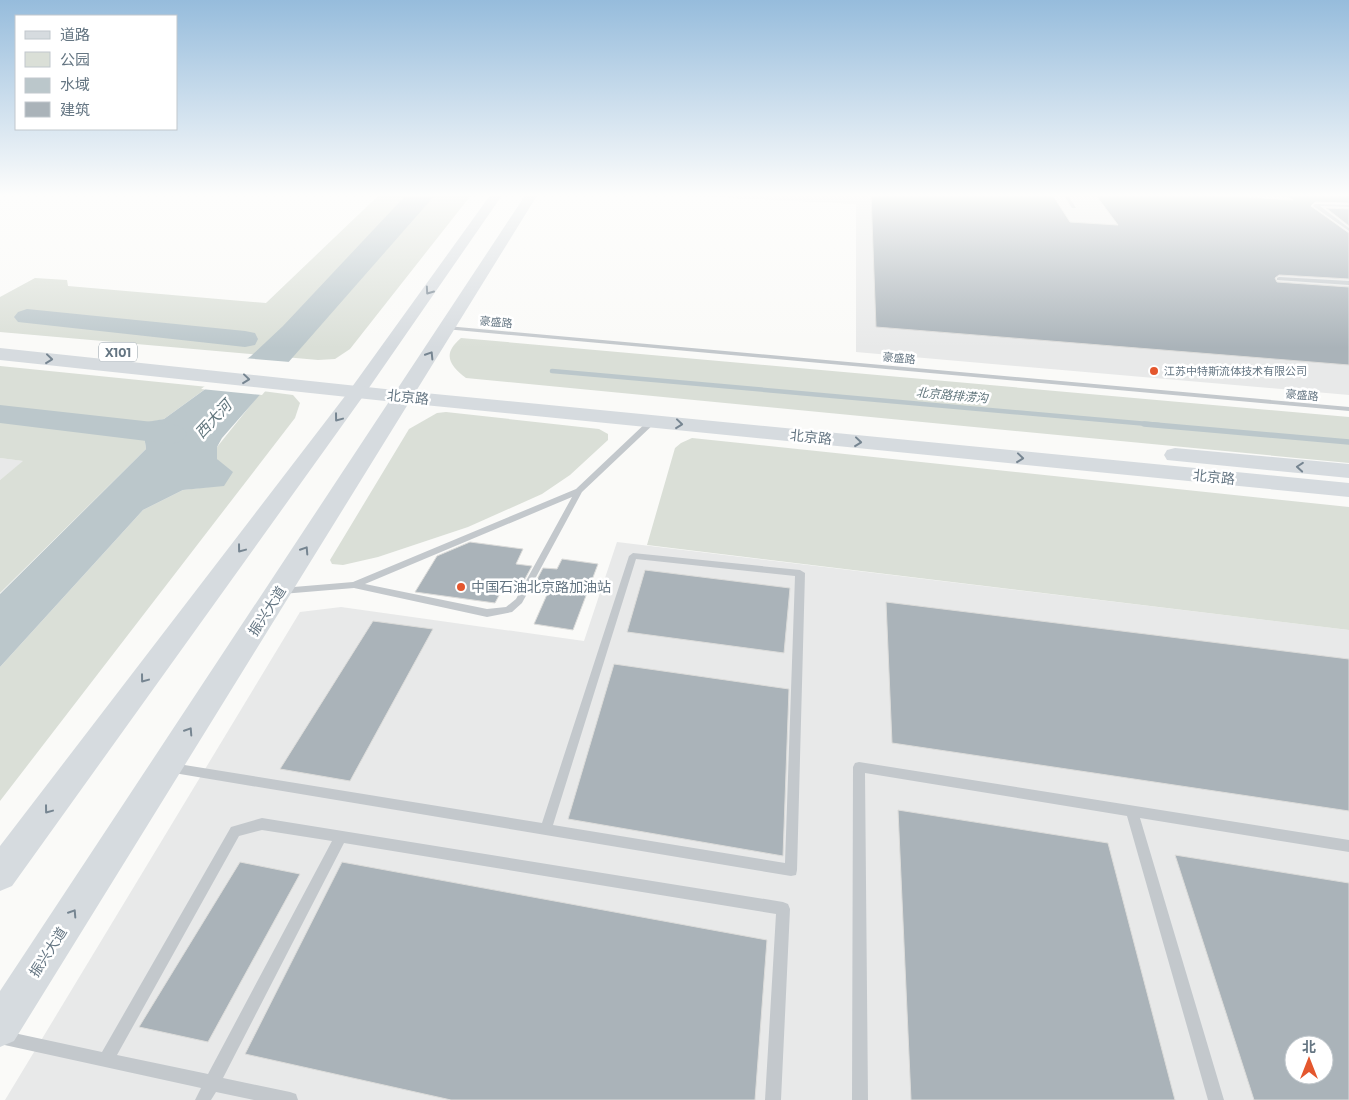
<svg xmlns="http://www.w3.org/2000/svg" width="1349" height="1100" viewBox="0 0 1349 1100" font-family="Montserrat,'Noto Sans SC',sans-serif">
	<style>
		.built { fill: #e8e9e9; fill-rule: evenodd }
		.green { fill: #dadfd7 }
		.water { fill: #bbc7cb }
		.pier { fill: #fafaf8 }
		.lines { fill: none; stroke-linecap: round; stroke-linejoin: round }
		.stream-far1 { stroke: #bbc7cb; stroke-width: 4.5 }
		.stream { stroke: #bbc7cb; stroke-width: 5.5 }
		.river { fill: #bbc7cb; fill-rule: evenodd }
		.building { fill: #aab3b9; stroke: #dcdcda; fill-rule: evenodd }
		.service { fill: #c3c8cc; fill-rule: evenodd }
		.secondary { fill: #d6dbdf; fill-rule: evenodd }
		.primary { fill: #d6dbdf; fill-rule: evenodd }
		.oneway { stroke: #768591 }
		.poi-dot { fill: #e4572e; stroke: #fff; stroke-width: 2 }
		.labels { text-anchor: middle; dominant-baseline: central; stroke-width: 5; stroke-linejoin: round; paint-order: stroke }
		.far-street-label { font-size: 11px; fill: #657683; stroke: #fff }
		.far-poi-label { font-size: 11px; fill: #657683; stroke: #fff; text-anchor: start }
		.shield { fill: #fff; stroke: #939fa8; stroke-width: 1 }
		.shield-label { font-size: 12px; font-weight: bold; fill: #657683 }
		.far-water-label { font-size: 12px; font-style: italic; fill: #60757c; stroke: #fff }
		.street-label { font-size: 14px; fill: #657683; stroke: #fff }
		.poi-label { font-size: 14px; fill: #657683; stroke: #fff; text-anchor: start }
		.water-label { font-size: 15px; font-style: italic; fill: #60757c; stroke: #fff }
	</style>
	<rect width="100%" height="100%" fill="#fafaf8"/>
	<path class="built" d="M650,194H1349V395L856,352V204Z
		M0,458L24,461L0,480Z
		M617,542L1349,630V1100H5L300,612L341,607L584,641ZM1294,1045H1324V1075H1294Z"/>
	<path class="green" d="M380,194H472L350,349L335,359L318,360L0,332V297L35,278L67,280L68,286L266,303Z
		M461,338L1349,417V463L466,378C449,365 442,354 461,338Z
		M0,366L208,387L164,419L113,431L144,435L146,449L0,593V480L23,461L0,458Z
		M262,391L293,395L300,403L295,418L0,801V667L143,510L183,490L224,485L217,459V447Z
		M446,412L599,429L608,434V440L570,475L542,494L468,527L378,557L343,565L332,564L330,560L409,429L437,413Z
		M692,438L1349,507V630L647,545L675,448L681,443Z"/>
	<path class="water" d="M407,194H436L222,438L217,447V459L233,472L224,486L183,490L143,510L0,667V594L146,449L144,435L112,432L118,427L164,419L251,356L283,326Z"/>
	<path class="pier" d="M243,358L290,362L262,395L201,389Z"/>
	<g class="lines">
		<path class="stream-far1" d="M552,371L1159,425"/>
		<path class="stream" d="M1144,424L1349,442"/>
		<path class="river" d="M27,309L245,331L255,333L258,339L255,345L245,347L18,322L14,317L18,312Z
			M0,405L171,424L182,427L187,434L182,441L171,444L0,423Z"/>
	</g>
	<path class="building" d="M871,194H1052L1070,222L1118,225L1095,194H1195L1293,200L1285,194H1349V203L1315,202L1311,206L1349,233V279L1279,275L1275,278L1277,282L1349,287V365L876,327Z
		M1326,208L1349,209V226Z
		M470,542L523,549L516,564L532,566L521,586L505,584L495,603L415,592L437,556Z
		M562,559L598,564L573,630L534,624L549,590L533,587L543,568L557,569Z
		M645,570L790,588L784,653L627,632Z
		M886,602L1349,659V811L892,743Z
		M373,621L433,629L350,781L280,769Z
		M614,664L789,689L783,856L568,819Z
		M898,810L1108,843L1175,1100H911Z
		M1175,855L1349,883V1100H1254ZM1294,1045H1324V1075H1294Z
		M240,862L300,874L208,1042L139,1027Z
		M342,862L767,940L755,1100H451L245,1054Z"/>
	<g class="lines">
		<path class="service" d="M1063,194H1067L1076,208H1072Z
			M1315,204L1349,205V207L1320,206L1349,228V231L1313,206Z
			M1279,277L1349,281V285L1277,280V278Z
			M447,326L1349,407V411L445,329L444,328Z
			M650,419H656L657,421L582,492L522,603L512,612L487,617L354,588L282,594L279,593L277,591L279,589L282,588L353,582L576,489ZM572,497L516,599L506,607L487,609L365,584Z
			M633,553L800,570L805,573L797,870L796,875L791,876L168,772L166,768L168,764L172,763L542,823L629,556ZM636,559L795,576L785,863L553,825Z
			M859,762L1349,840V852L1140,818L1224,1100H1208L1127,816L865,773L868,1100H852L853,767L855,763Z
			M262,818L783,902L788,904L790,909L781,1100H765L776,914L344,843L223,1078L290,1092L296,1094L298,1100H254L216,1092L211,1100H195L201,1088L0,1044V1030L102,1052L231,827ZM262,830L332,841L208,1074L117,1055L239,836Z"/>
		<path class="secondary" d="M491,194H503L364,395L12,886L0,891V846L352,387Z
			M526,194H538L14,1041L0,1047V991Z"/>
		<path class="primary" d="M0,348L404,391L1349,483V497L404,403L0,360Z
			M1175,448L1349,464V478L1167,460L1164,455L1167,450Z"/>
	</g>
	<defs><path id="oneway-chevron" d="M-2-3.5L2.5 0L-2 3.5" fill="none" stroke-width="1.6" stroke-linecap="round" stroke-linejoin="round" transform="scale(1.25)"/></defs>
	<g class="oneway">
		<use href="#oneway-chevron" transform="translate(429 291) rotate(125)"/>
		<use href="#oneway-chevron" transform="translate(430 355) rotate(-58)"/>
		<use href="#oneway-chevron" transform="translate(49 359) rotate(6)"/>
		<use href="#oneway-chevron" transform="translate(246 379) rotate(6)"/>
		<use href="#oneway-chevron" transform="translate(338 418) rotate(127)"/>
		<use href="#oneway-chevron" transform="translate(679 424) rotate(6)"/>
		<use href="#oneway-chevron" transform="translate(858 442) rotate(6)"/>
		<use href="#oneway-chevron" transform="translate(1020 458) rotate(6)"/>
		<use href="#oneway-chevron" transform="translate(1300 467) rotate(-175)"/>
		<use href="#oneway-chevron" transform="translate(241 549) rotate(127)"/>
		<use href="#oneway-chevron" transform="translate(305 550) rotate(-57)"/>
		<use href="#oneway-chevron" transform="translate(144 679) rotate(127)"/>
		<use href="#oneway-chevron" transform="translate(189 731) rotate(-57)"/>
		<use href="#oneway-chevron" transform="translate(48 810) rotate(127)"/>
		<use href="#oneway-chevron" transform="translate(73 913) rotate(-57)"/>
	</g>
	<linearGradient id="sky" x2="0" y2="1"><stop stop-color="#96bcdc"/><stop offset="0.56" stop-color="#fdfdfc"/><stop offset="1" stop-color="#fdfdfc" stop-opacity="0"/></linearGradient>
	<rect width="1349" height="348" fill="url(#sky)"/>
	<g class="poi-dot">
		<circle cx="1154" cy="371" r="5"/>
		<circle cx="461" cy="587" r="5"/>
	</g>
	<g class="labels">
		<g class="far-street-label">
			<text transform="translate(496 322) rotate(5)">豪盛路</text>
			<text transform="translate(899 358) rotate(5)">豪盛路</text>
			<text transform="translate(1302 395) rotate(5)">豪盛路</text>
		</g>
		<g class="far-poi-label">
			<text x="1164" y="371">江苏中特斯流体技术有限公司</text>
		</g>
		<rect class="shield" x="99" y="342.5" width="38" height="19" rx="4"/>
		<g class="shield-label">
			<text x="118" y="352">X101</text>
		</g>
		<g class="far-water-label">
			<text transform="translate(952 395) rotate(5)">北京路排涝沟</text>
		</g>
		<g class="street-label">
			<text transform="translate(408 397) rotate(6)">北京路</text>
			<text transform="translate(811 437) rotate(6)">北京路</text>
			<text transform="translate(1214 477) rotate(6)">北京路</text>
			<text transform="translate(267 611) rotate(-57)">振兴大道</text>
			<text transform="translate(48 952) rotate(-57)">振兴大道</text>
		</g>
		<g class="poi-label">
			<text x="471" y="587">中国石油北京路加油站</text>
		</g>
		<g class="water-label">
			<text transform="translate(213 419) rotate(-47)">西大河</text>
		</g>
	</g>
	<rect x="15" y="15" width="162" height="115" fill="#ffffff" stroke="#c1c8cd"/>
	<rect x="25" y="31" width="25" height="8" fill="#d6dbdf" stroke="#c1c8cd"/>
	<text x="60" y="40" font-size="15" fill="#657683">道路</text>
	<rect x="25" y="52" width="25" height="15" fill="#dadfd7" stroke="#c1c8cd"/>
	<text x="60" y="65" font-size="15" fill="#657683">公园</text>
	<rect x="25" y="78" width="25" height="15" fill="#bbc7cb" stroke="#c1c8cd"/>
	<text x="60" y="90" font-size="15" fill="#657683">水域</text>
	<rect x="25" y="102" width="25" height="15" fill="#aab3b9" stroke="#c1c8cd"/>
	<text x="60" y="115" font-size="15" fill="#657683">建筑</text>
	<g transform="translate(1309 1060)"><circle r="24" fill="#ffffff" stroke="#c1c8cd"/>
	<path d="M0-4L9 19L0 12L-9 19Z" fill="#e4572e"/>
	<text y="-8" font-size="14" font-weight="bold" text-anchor="middle" fill="#657683">北</text>
	</g>
</svg>
